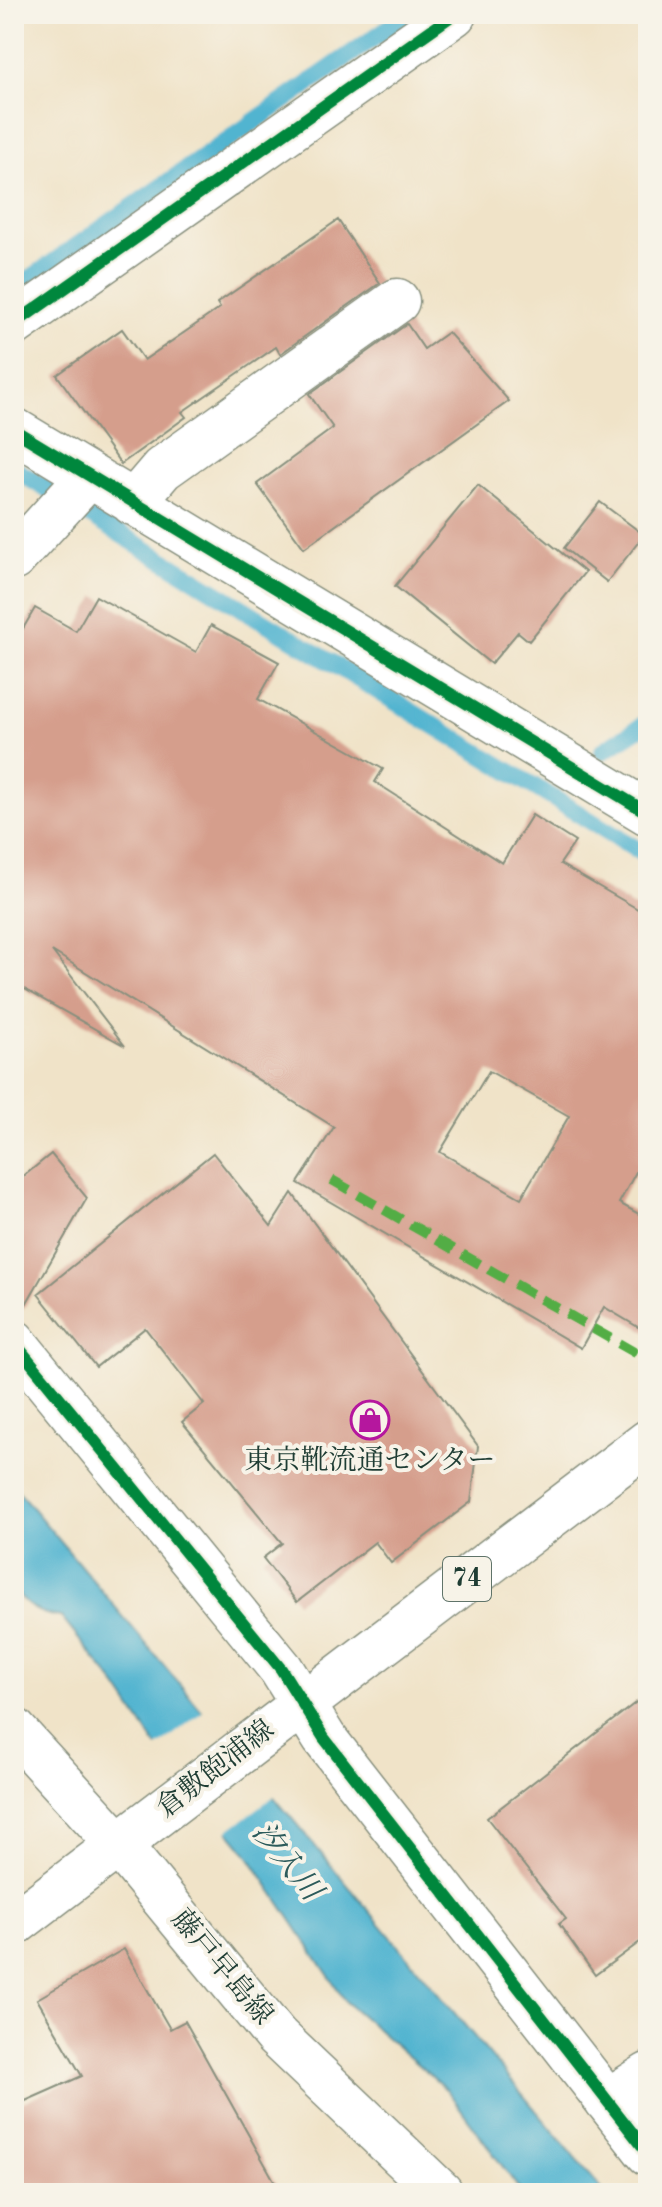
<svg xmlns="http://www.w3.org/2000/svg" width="662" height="2207" viewBox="0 0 662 2207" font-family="'Old Standard TT','Noto Serif JP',serif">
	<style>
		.water { fill: #51b4d0; stroke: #387882; stroke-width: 2 }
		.pier { fill: #f0e3c8 }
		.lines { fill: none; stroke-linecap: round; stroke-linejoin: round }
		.stream { stroke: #51b4d0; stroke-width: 18 }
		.building { fill: #d59e8c; fill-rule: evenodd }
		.minor-casing { stroke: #88907e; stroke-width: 47 }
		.secondary-casing { stroke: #88907e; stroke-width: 47 }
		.primary-casing { stroke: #88907e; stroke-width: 47 }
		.minor { stroke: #fff; stroke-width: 44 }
		.secondary { stroke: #fff; stroke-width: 44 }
		.primary { stroke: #fff; stroke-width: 44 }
		.quiet { stroke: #52ad45; stroke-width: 10; stroke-dasharray: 20 10; stroke-linecap: butt }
		.cycleway-casing { stroke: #f7f3e8; stroke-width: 17 }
		.cycleway { stroke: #00873e; stroke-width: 12 }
		.labels { text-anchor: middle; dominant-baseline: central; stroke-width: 8; stroke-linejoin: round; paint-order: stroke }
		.shield { fill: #f7f3e8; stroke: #60746a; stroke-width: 2 }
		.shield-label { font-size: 26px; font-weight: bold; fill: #1f3d34 }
		.poi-label { font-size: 28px; fill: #1f3d34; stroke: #f7f3e8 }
		.street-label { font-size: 28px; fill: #1f3d34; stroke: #f7f3e8 }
		.water-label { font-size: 30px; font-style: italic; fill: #2c5b5b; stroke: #f7f3e8 }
	</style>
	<rect width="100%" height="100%" fill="#f7f3e8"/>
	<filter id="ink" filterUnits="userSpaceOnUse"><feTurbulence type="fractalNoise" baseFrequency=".0125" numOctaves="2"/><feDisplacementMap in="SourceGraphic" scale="16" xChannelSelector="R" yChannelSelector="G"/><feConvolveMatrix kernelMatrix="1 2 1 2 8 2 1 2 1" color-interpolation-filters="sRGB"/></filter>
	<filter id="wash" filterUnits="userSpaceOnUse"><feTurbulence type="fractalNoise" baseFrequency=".006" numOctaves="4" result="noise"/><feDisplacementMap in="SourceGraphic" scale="32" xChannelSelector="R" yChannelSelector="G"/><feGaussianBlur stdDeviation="1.8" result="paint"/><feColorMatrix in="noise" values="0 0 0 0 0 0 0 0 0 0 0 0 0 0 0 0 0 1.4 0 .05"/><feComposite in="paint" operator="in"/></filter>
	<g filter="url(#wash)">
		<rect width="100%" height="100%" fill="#f0e3c8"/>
		<path class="water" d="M14,1486L605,2193H522L447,2090L347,2003L246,1852L153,1741L113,1681L61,1617C42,1615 24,1607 15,1588C9,1575 14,1505 14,1486Z"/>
		<path class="pier" d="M206,1709L277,1794L225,1833L155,1749Z"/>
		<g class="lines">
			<path class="stream" d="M14,290L408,14
				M14,469L648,856
				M603,751L648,722"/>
		</g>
		<g id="blocks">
			<path class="building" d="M338,220L380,283L280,354L276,347L182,412L186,417L121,464L57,375L122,329L144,360L220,308L217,303Z
				M407,324L424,349L448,332L509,401L304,548L257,484L333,428L309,394Z
				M478,485L585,572L529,641L518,632L491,664L395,586Z
				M600,502L644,535L607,582L564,548Z
				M96,596L196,652L211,625L279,662L258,699L383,769L375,782L502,863L532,815L575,842L560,864L648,915V1150L619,1203L648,1219V1333L604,1307L581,1348L298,1183L334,1127L52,951L125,1046L14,983V644L35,608L76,631ZM489,1071L569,1116L521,1198L440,1152Z
				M213,1153L271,1226L292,1193L478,1446L471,1502L391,1563L375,1542L297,1602L263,1558L282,1543L182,1422L204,1404L145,1328L96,1367L38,1294Z
				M51,1154L87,1198L18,1318H14V1184Z
				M648,1693V1936L595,1975L559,1924L566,1919L487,1818Z
				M124,1949L170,2029L185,2021L281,2193H14V2106L82,2076L37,1999Z"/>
		</g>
	</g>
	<g filter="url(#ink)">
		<use href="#blocks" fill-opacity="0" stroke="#88907e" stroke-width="2"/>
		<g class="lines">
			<g class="minor-casing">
				<path id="minor" d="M14,324L454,14
					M14,430L648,813
					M133,503L162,469L397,301
					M14,558L88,477
					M14,1342L281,1669L324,1738L648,2153
					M607,2101L648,2075"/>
			</g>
			<g class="secondary-casing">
				<path id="secondary" d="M14,1730L120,1846L276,2036L441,2193"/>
			</g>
			<g class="primary-casing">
				<path id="primary" d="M14,1924L648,1442"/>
			</g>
			<use href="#minor" class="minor"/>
			<use href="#secondary" class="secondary"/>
			<use href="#primary" class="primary"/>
			<path class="quiet" d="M332,1180L641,1356L648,1366"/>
			<g class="cycleway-casing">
				<path id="cycleway" d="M14,324L454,14
					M14,430L648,813
					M14,1342L281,1669L324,1738L648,2153"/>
			</g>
			<use href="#cycleway" class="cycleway"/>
		</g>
	</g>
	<defs>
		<g id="shop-ring" transform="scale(2)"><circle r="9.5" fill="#f7f3e8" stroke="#b5179e" stroke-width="1.5"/><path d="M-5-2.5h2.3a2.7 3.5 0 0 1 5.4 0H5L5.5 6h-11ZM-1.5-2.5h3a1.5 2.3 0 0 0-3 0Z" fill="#b5179e"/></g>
	</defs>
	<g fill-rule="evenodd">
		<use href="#shop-ring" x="370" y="1420"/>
	</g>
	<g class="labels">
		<rect class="shield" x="443" y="1557" width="48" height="44" rx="6"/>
		<g class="shield-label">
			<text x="467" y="1579">74</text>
		</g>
		<g class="poi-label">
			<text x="370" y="1462">東京靴流通センター</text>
		</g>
		<g class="street-label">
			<text transform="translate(216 1770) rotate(-38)">倉敷飽浦線</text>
			<text transform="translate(221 1968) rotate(50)">藤戸早島線</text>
		</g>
		<g class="water-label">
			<text transform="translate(286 1862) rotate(51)">汐入川</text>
		</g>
	</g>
	<rect width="662" height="2207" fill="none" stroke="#f7f3e8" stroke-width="48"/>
</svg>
